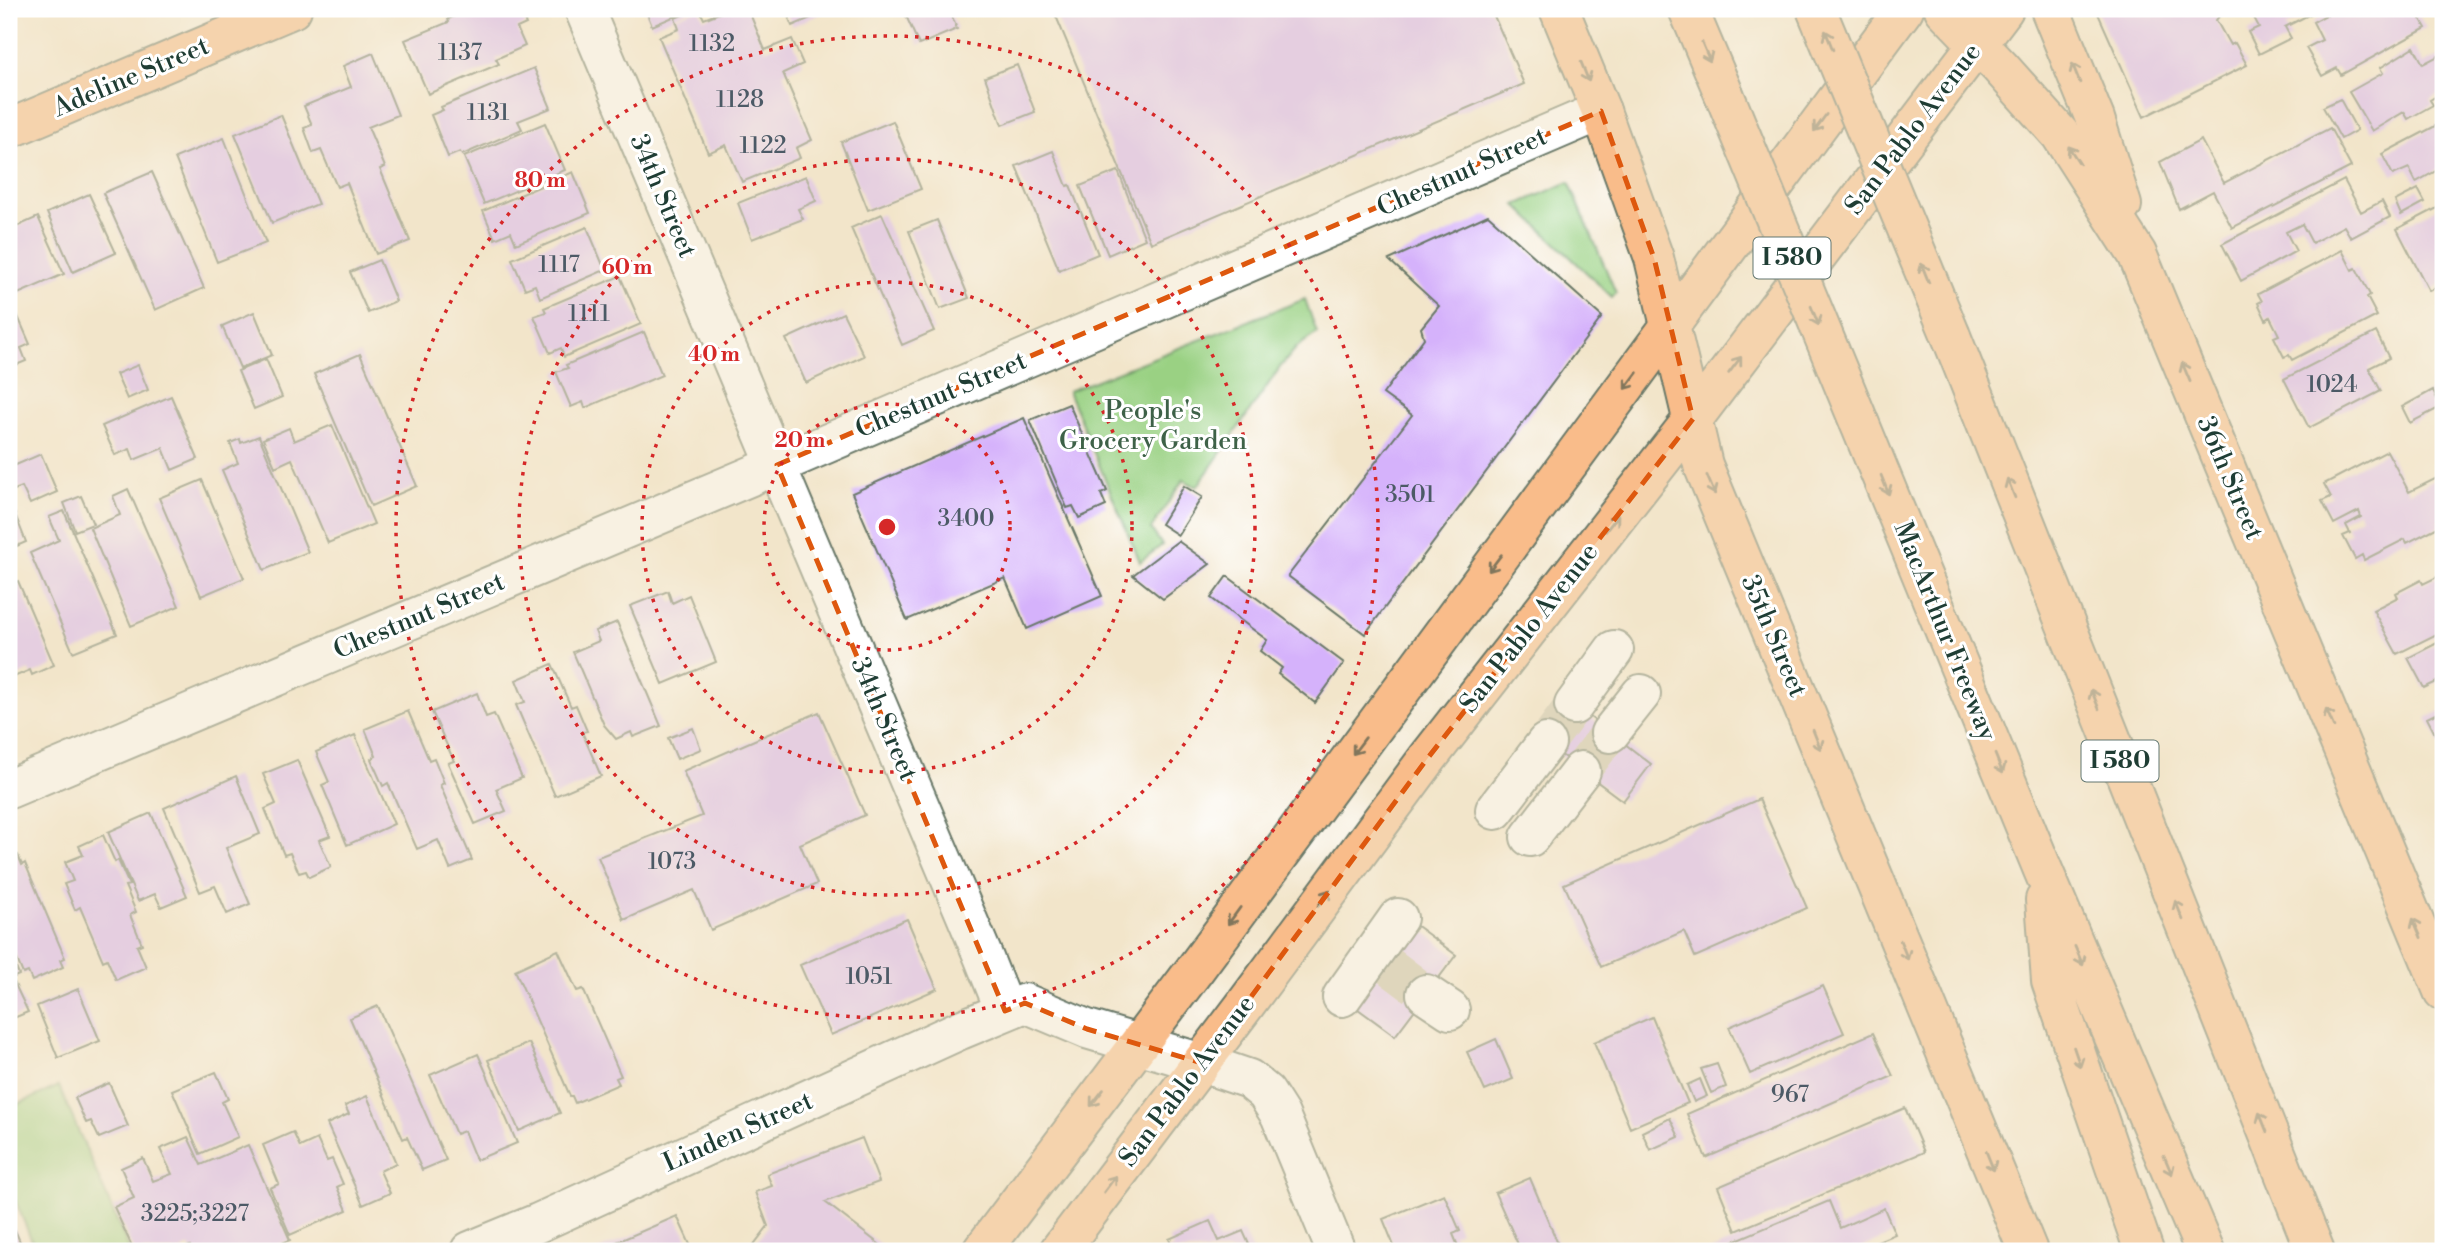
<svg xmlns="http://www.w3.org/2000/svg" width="2452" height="1260" viewBox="0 0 2452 1260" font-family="'Libre Bodoni',serif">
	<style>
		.green { fill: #9ad183; stroke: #5c875c; stroke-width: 2 }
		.building { fill: #d5b2fb }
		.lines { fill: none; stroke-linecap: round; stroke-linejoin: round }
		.minor-tunnel { stroke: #c8c3ac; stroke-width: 38; stroke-dasharray: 38 19; stroke-linecap: butt }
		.minor-casing { stroke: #697868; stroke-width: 42 }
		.major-casing { stroke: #697868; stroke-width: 42 }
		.highway-casing { stroke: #697868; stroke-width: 42 }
		.minor { stroke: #fff; stroke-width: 38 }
		.major { stroke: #f9bc8a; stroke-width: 38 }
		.highway { stroke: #f9bc8a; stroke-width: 38 }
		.highway-bridge-casing { stroke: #697868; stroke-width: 42; stroke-linecap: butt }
		.highway-bridge { stroke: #f9bc8a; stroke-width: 38 }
		.oneway { stroke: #81765b }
		.marked { fill: none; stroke: #de580e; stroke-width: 5; stroke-dasharray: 14 9; stroke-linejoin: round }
		.ring { fill: none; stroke: #d62828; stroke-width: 3.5; stroke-dasharray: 3.5 7 }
		.labels { text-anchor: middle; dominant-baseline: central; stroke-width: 6; stroke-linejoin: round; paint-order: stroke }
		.number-label { font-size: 23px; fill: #4c5a66 }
		.shield { fill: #fff; stroke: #627771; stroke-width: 2 }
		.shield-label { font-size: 24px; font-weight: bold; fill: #1f3d34 }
		.street-label { font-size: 26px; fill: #1f3d34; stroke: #fff }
		.park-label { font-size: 26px; fill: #3e6248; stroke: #fff }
		.centre { fill: #d62828; stroke: #fff; stroke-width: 3.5 }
		.ring-label { font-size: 21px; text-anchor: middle; font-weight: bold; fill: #d62828; stroke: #fff; stroke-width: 6; stroke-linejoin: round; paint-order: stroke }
	</style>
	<rect width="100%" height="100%" fill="#fff"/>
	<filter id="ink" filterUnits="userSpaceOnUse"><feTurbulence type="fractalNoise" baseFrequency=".0143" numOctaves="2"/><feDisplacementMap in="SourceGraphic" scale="14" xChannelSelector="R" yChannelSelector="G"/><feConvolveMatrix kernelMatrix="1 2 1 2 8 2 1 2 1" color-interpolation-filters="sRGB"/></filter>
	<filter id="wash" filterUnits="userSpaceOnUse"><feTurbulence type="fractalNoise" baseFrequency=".00686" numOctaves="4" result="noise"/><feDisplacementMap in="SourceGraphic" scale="28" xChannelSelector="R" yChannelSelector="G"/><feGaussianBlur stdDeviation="1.57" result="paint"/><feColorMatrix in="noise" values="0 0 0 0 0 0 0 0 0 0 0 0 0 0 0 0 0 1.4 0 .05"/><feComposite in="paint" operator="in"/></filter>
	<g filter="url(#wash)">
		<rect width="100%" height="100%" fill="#f2e5ca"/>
		<path class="green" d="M1569,182L1616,293L1612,297L1516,205Z
			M1305,299L1317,333L1297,347L1281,366L1197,487L1183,480L1151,529L1162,545L1140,562L1068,391Z
			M59,1086L130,1251H36L9,1185V1108Z"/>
		<g id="blocks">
			<path class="building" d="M471,9H519L526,24L517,28L525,46L496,59L499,64L428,94L405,40L449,22L448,19Z
				M645,9H692L652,26Z
				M697,9H699L704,19L729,9H748L765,50L792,39L803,64L783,73L812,140L796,148L800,158L742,182L726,145L708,153L659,37L679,29L675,18Z
				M785,9H832L792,26Z
				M903,9H949L957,29L919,45Z
				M1053,9H1491L1524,84L1151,243Z
				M2096,9H2225L2216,20L2230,45L2235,43L2247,65L2144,117Z
				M2251,9H2320L2285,27L2291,38L2259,54L2248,32L2259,27L2250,10Z
				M2337,9H2415L2426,28L2341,75L2337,68L2322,76L2306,48L2322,40L2313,22Z
				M2414,47L2423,64L2438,56L2443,65V92L2430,100L2433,105L2408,119L2404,112L2372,131L2349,92L2383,73L2380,68Z
				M373,53L398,115L368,127L385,167L380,169L410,241L376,254L347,183L337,187L321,150L313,153L304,128L312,125L304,106L351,87L343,66Z
				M1017,65L1035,112L1002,125L985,77Z
				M534,68L551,108L518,121L522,129L462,155L460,152L448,157L431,115L443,110L441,107Z
				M2340,99L2357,130L2341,139L2323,107Z
				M281,115L318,204L272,223L235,134Z
				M893,121L921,189L868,210L841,142Z
				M2443,122V167L2416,182L2409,168L2393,175L2382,154Z
				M545,123L565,170L484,204L464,157Z
				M2330,128L2351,167L2232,228L2213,191L2179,209L2160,162L2201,140L2224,183Z
				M224,138L266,243L217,262L175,158Z
				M1053,151L1067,186L1070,185L1098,254L1059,270L1016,166Z
				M1118,171L1145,239L1108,255L1080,186Z
				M152,172L204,288L155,310L103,193Z
				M573,172L590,213L516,244L511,232L495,239L483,211Z
				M806,176L816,201L798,209L803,219L752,239L738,203Z
				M2344,180L2361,212L2382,201L2390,217L2351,238L2344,226L2312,243L2302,224L2286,232L2296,251L2241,281L2222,244Z
				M2418,189L2425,202L2401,215L2395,201Z
				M89,194L116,253L73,272L47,213Z
				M2443,205V283L2429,291L2397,229Z
				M882,214L934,331L902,345L851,228Z
				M1488,215L1602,317L1365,634L1288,576L1412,415L1383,394L1424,338L1421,328L1439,306L1389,260Z
				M38,217L64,274L18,294L9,274V230Z
				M937,220L969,298L940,309L909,231Z
				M587,227L605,270L540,298L535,285L525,289L512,259Z
				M2342,250L2352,270L2356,268L2370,295L2367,297L2377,316L2292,360L2289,355L2284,357L2274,337L2279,335L2270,317L2266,320L2258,303L2262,301L2258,294Z
				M379,260L396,301L368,313L350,272Z
				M620,276L641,324L564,357L561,348L550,353L534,316L546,312L544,308Z
				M9,296L30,344L21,348L26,361L9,368Z
				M254,312L272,355L240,368L222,326Z
				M843,313L864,356L806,383L786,339Z
				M644,332L662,375L585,408L583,402L571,407L556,372L568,368L566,365Z
				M2376,332L2389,358L2369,368L2381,391L2309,428L2284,379Z
				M360,354L417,486L371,506L314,374Z
				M266,359L282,397L254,409L238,371Z
				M138,365L148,390L127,399L116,374Z
				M2433,390L2441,407L2410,423L2402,407Z
				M171,396L198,459L172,470L163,448L134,460L130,449L115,455L102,426Z
				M1069,404L1107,491L1101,494L1106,506L1079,518L1073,506L1067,508L1030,420Z
				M1024,418L1102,596L1027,629L1005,578L907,620L852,493Z
				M332,425L374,524L328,543L292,459L275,467L263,439L289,428L294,441Z
				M259,436L308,552L264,570L222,470L238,463L230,443L240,439L241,443Z
				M2387,451L2409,492L2443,475V519L2438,522L2440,526L2407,543L2405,539L2364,560L2362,555L2355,559L2343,536L2350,533L2346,525L2361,517L2359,511L2334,524L2322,501L2331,497L2324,484Z
				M41,454L57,492L30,504L22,487L9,492V468Z
				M202,480L244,578L201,596L159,498Z
				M1184,486L1202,497L1178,535L1161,524Z
				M128,489L179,606L131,626L90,528L120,515L113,496Z
				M81,496L93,524L75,531L64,503Z
				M11,504L26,542L10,549L9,505Z
				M64,511L117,634L73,652L30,553L59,540L49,517Z
				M1178,541L1210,564L1163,599L1133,575Z
				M2443,574V631L2397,654L2373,610L2398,597L2396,593L2421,580L2423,584Z
				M1227,576L1344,663L1315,703L1278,674L1282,668L1260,651L1267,640L1211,598Z
				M18,581L54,665L32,675L30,670L9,679V585Z
				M668,591L672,603L689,595L716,662L663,684L630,606Z
				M617,622L661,726L633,737L631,732L616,739L604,725L573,652L599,641L595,631Z
				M2443,640V679L2424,688L2408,658Z
				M552,664L571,707L576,705L587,731L582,732L601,776L555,796L516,705L525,702L516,680Z
				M477,693L486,717L494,714L522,778L496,789L506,811L475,824L448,763L454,761L432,712Z
				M1568,700L1651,764L1623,801L1540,739Z
				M2443,710V750L2427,718Z
				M408,711L429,760L434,758L444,783L440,785L472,860L450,869L438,840L417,849L388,783L383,786L371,759L376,756L365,729Z
				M819,712L865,815L800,844L817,884L711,930L694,890L624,920L598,857L702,816L683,771Z
				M693,728L701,749L677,759L668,738Z
				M355,735L394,824L347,845L322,785L329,782L316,752Z
				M297,760L330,836L319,840L331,867L309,877L306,871L299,873L290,853L284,855L265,809L276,804L263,774Z
				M236,776L260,834L226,848L250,904L227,914L215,886L200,892L164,808Z
				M1759,799L1807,908L1695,957L1684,931L1601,967L1564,884Z
				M151,813L187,896L161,907L155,894L138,901L108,832Z
				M103,835L115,862L118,860L129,885L125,886L136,912L130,915L142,944L137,946L146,967L116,980L107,959L103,961L80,907L75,910L64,884L73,881L65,862L83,855L79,846Z
				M18,855L22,865L25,863L65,958L60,960L63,967L32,981L28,972L23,974L9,940V859Z
				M907,919L937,989L831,1035L800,965Z
				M1414,924L1456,955L1395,1036L1354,1006Z
				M558,950L577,991L583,989L621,1076L616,1078L619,1084L575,1103L572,1096H570L515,970Z
				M9,951L19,975L12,978L28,1012L9,1020Z
				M1823,986L1844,1033L1750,1074L1729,1027Z
				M78,989L100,1041L58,1058L37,1006Z
				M378,1006L446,1160L422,1170L407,1137L403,1139L350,1018Z
				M1652,1017L1688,1103L1630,1128L1594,1042Z
				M1873,1033L1893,1076L1706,1158L1687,1114Z
				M1496,1039L1513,1079L1485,1091L1467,1052Z
				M529,1043L560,1113L519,1131L488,1060Z
				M478,1054L517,1143L476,1160L464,1131L456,1134L430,1075Z
				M1717,1064L1726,1087L1711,1093L1701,1069Z
				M216,1072L228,1099L222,1102L238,1137L200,1154L172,1090Z
				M1700,1079L1707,1096L1694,1102L1687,1085Z
				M109,1083L128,1126L99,1138L91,1121L86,1123L75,1098Z
				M367,1096L396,1163L380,1171L390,1193L363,1205L327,1124L349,1114L345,1106Z
				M1905,1108L1924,1152L1736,1231L1718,1187Z
				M1670,1118L1679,1137L1650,1150L1642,1132Z
				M293,1132L300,1147L317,1139L327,1161L332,1159L343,1184L337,1187L347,1210L290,1235L270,1188L279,1184L263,1145Z
				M188,1137L201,1165L248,1145L290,1240L263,1251H192L190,1246L183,1249L184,1251H134L114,1207L134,1198L121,1168L143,1158L153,1181L172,1174L160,1149Z
				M862,1138L879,1182L825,1202L888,1251H749L768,1226L755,1192L772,1186L767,1174Z
				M1530,1178L1561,1251H1521L1495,1193Z
				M1444,1194L1460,1231L1453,1234L1460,1251H1396L1383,1219Z
				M1829,1201L1840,1228L1884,1208L1895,1234L1854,1251H1710Z
				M9,1216L24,1251H9Z
				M677,1216L693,1251H596Z
				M1210,1221L1219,1241L1243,1231L1252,1251H1166L1173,1248L1169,1239Z"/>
		</g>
	</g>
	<g filter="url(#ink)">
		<use href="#blocks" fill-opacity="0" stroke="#697868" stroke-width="2"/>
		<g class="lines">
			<path class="minor-tunnel" d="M1546,743L1574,705
				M1581,771L1610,733
				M1385,963L1426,994"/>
			<g class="minor-casing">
				<path id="minor" d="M584,9L983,956L1005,1011
					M1574,705L1614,650
					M1610,733L1641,694
					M9,789L777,465L1601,111
					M1495,810L1546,743
					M1530,837L1581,771
					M1426,994L1450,1010
					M1342,997L1398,918
					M470,1251L538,1223L960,1030L1025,1003L1087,1029L1202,1063L1249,1079L1266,1093L1280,1115L1336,1251"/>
			</g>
			<g class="major-casing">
				<path id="major" d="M1559,9L1601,111L1654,258L1703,465L2028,1251
					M1944,9L2000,67L2060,134L2137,254L2443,991
					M2050,9L2095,119L2122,205
					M9,129L292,9
					M982,1251L1196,968L1904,9
					M1059,1251L1245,1005L1427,759L1693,419L2004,9"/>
			</g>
			<g class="highway-casing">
				<path id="highway" d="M1688,9L1724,94
					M1951,336L2315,1251
					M1859,422L2043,870L2205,1251
					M2045,900L2051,981L2144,1251"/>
			</g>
			<use href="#minor" class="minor"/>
			<use href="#major" class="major"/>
			<use href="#highway" class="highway"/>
			<g class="highway-bridge-casing">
				<path id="highway-bridge" d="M1816,9L1951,336
					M1724,94L1859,422"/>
			</g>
			<use href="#highway-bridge" class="highway-bridge"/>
		</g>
		<defs><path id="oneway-shaft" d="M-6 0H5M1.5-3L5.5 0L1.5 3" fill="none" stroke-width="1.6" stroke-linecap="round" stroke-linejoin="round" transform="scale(1.75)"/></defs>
		<g class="oneway">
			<use href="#oneway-shaft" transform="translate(1829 40) rotate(-112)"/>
			<use href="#oneway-shaft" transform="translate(1706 52) rotate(67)"/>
			<use href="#oneway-shaft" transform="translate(1585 72) rotate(68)"/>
			<use href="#oneway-shaft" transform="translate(2076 73) rotate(-112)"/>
			<use href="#oneway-shaft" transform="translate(1820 123) rotate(126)"/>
			<use href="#oneway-shaft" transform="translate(2074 155) rotate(-123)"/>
			<use href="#oneway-shaft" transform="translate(1925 273) rotate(-112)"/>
			<use href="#oneway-shaft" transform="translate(1815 316) rotate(68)"/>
			<use href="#oneway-shaft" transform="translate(1735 365) rotate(-53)"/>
			<use href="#oneway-shaft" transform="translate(2186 372) rotate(-113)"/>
			<use href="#oneway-shaft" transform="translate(1631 381) rotate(127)"/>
			<use href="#oneway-shaft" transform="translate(1711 485) rotate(67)"/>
			<use href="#oneway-shaft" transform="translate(1885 485) rotate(68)"/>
			<use href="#oneway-shaft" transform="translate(2011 488) rotate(-112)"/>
			<use href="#oneway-shaft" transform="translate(1612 523) rotate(-52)"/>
			<use href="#oneway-shaft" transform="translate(1495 563) rotate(127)"/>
			<use href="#oneway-shaft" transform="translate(2095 699) rotate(-112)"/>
			<use href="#oneway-shaft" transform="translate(2330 718) rotate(-113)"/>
			<use href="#oneway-shaft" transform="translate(1817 740) rotate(68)"/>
			<use href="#oneway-shaft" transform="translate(1359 746) rotate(127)"/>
			<use href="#oneway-shaft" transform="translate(1999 764) rotate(68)"/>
			<use href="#oneway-shaft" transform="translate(1324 898) rotate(-54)"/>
			<use href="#oneway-shaft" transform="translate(2179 910) rotate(-112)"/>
			<use href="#oneway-shaft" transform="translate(1234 916) rotate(126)"/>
			<use href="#oneway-shaft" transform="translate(2417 928) rotate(-113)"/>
			<use href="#oneway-shaft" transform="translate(1904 950) rotate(68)"/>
			<use href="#oneway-shaft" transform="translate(2079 956) rotate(67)"/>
			<use href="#oneway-shaft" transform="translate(2077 1057) rotate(71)"/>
			<use href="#oneway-shaft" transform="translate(1097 1098) rotate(128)"/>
			<use href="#oneway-shaft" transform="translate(2263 1122) rotate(-112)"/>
			<use href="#oneway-shaft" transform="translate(1990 1161) rotate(68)"/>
			<use href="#oneway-shaft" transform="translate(2168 1165) rotate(67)"/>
			<use href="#oneway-shaft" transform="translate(1110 1184) rotate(-53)"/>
		</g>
	</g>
	<path d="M0 0H2452V1260H0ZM1601,111L1654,258L1693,419L1427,759L1202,1063L1087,1029L1025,1003L1005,1011L777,465Z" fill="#f2e5ca" fill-opacity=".55" fill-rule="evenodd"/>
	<path class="marked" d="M1601,111L1654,258L1693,419L1427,759L1202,1063L1087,1029L1025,1003L1005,1011L777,465Z"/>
	<g class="ring">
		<circle cx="887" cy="527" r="123"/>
		<circle cx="887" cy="527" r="245"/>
		<circle cx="887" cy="527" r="368"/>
		<circle cx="887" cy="527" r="491"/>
	</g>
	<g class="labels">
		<g class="number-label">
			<text x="712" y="44">1132</text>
			<text x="460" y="53">1137</text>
			<text x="740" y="100">1128</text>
			<text x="488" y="113">1131</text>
			<text x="763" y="146">1122</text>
			<text x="559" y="265">1117</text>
			<text x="589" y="314">1111</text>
			<text x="2332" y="385">1024</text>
			<text x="1410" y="495">3501</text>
			<text x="966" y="519">3400</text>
			<text x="672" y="862">1073</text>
			<text x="869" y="977">1051</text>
			<text x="1790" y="1095">967</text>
			<text x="195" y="1214">3225;3227</text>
		</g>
		<g class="shield">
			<rect x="1753.5" y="237.5" width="77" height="41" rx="5"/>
			<rect x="2081.5" y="740.5" width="77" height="41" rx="5"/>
		</g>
		<g class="shield-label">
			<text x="1792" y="258">I 580</text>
			<text x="2120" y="761">I 580</text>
		</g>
		<g class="street-label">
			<text transform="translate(131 77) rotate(-23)">Adeline Street</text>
			<text transform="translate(1913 129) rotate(-53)">San Pablo Avenue</text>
			<text transform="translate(1462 172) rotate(-24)">Chestnut Street</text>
			<text transform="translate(663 196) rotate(67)">34th Street</text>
			<text transform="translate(941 395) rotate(-23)">Chestnut Street</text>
			<text transform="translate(2230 478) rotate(67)">36th Street</text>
			<text transform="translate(419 616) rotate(-23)">Chestnut Street</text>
			<text transform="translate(1529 628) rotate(-52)">San Pablo Avenue</text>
			<text transform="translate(1945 631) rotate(68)">MacArthur Freeway</text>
			<text transform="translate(1774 636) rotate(67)">35th Street</text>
			<text transform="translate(884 719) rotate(67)">34th Street</text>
			<text transform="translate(1187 1081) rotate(-53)">San Pablo Avenue</text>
			<text transform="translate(738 1132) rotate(-24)">Linden Street</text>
		</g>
		<g class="park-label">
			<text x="1153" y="411">People's<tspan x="1153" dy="30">Grocery Garden</tspan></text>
		</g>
	</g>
	<circle cx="887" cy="527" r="10" class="centre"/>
	<g class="ring-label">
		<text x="540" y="187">80 m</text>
		<text x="627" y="274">60 m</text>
		<text x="714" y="361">40 m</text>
		<text x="800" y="447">20 m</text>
	</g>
	<rect width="2452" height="1260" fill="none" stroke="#fff" stroke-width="35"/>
</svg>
